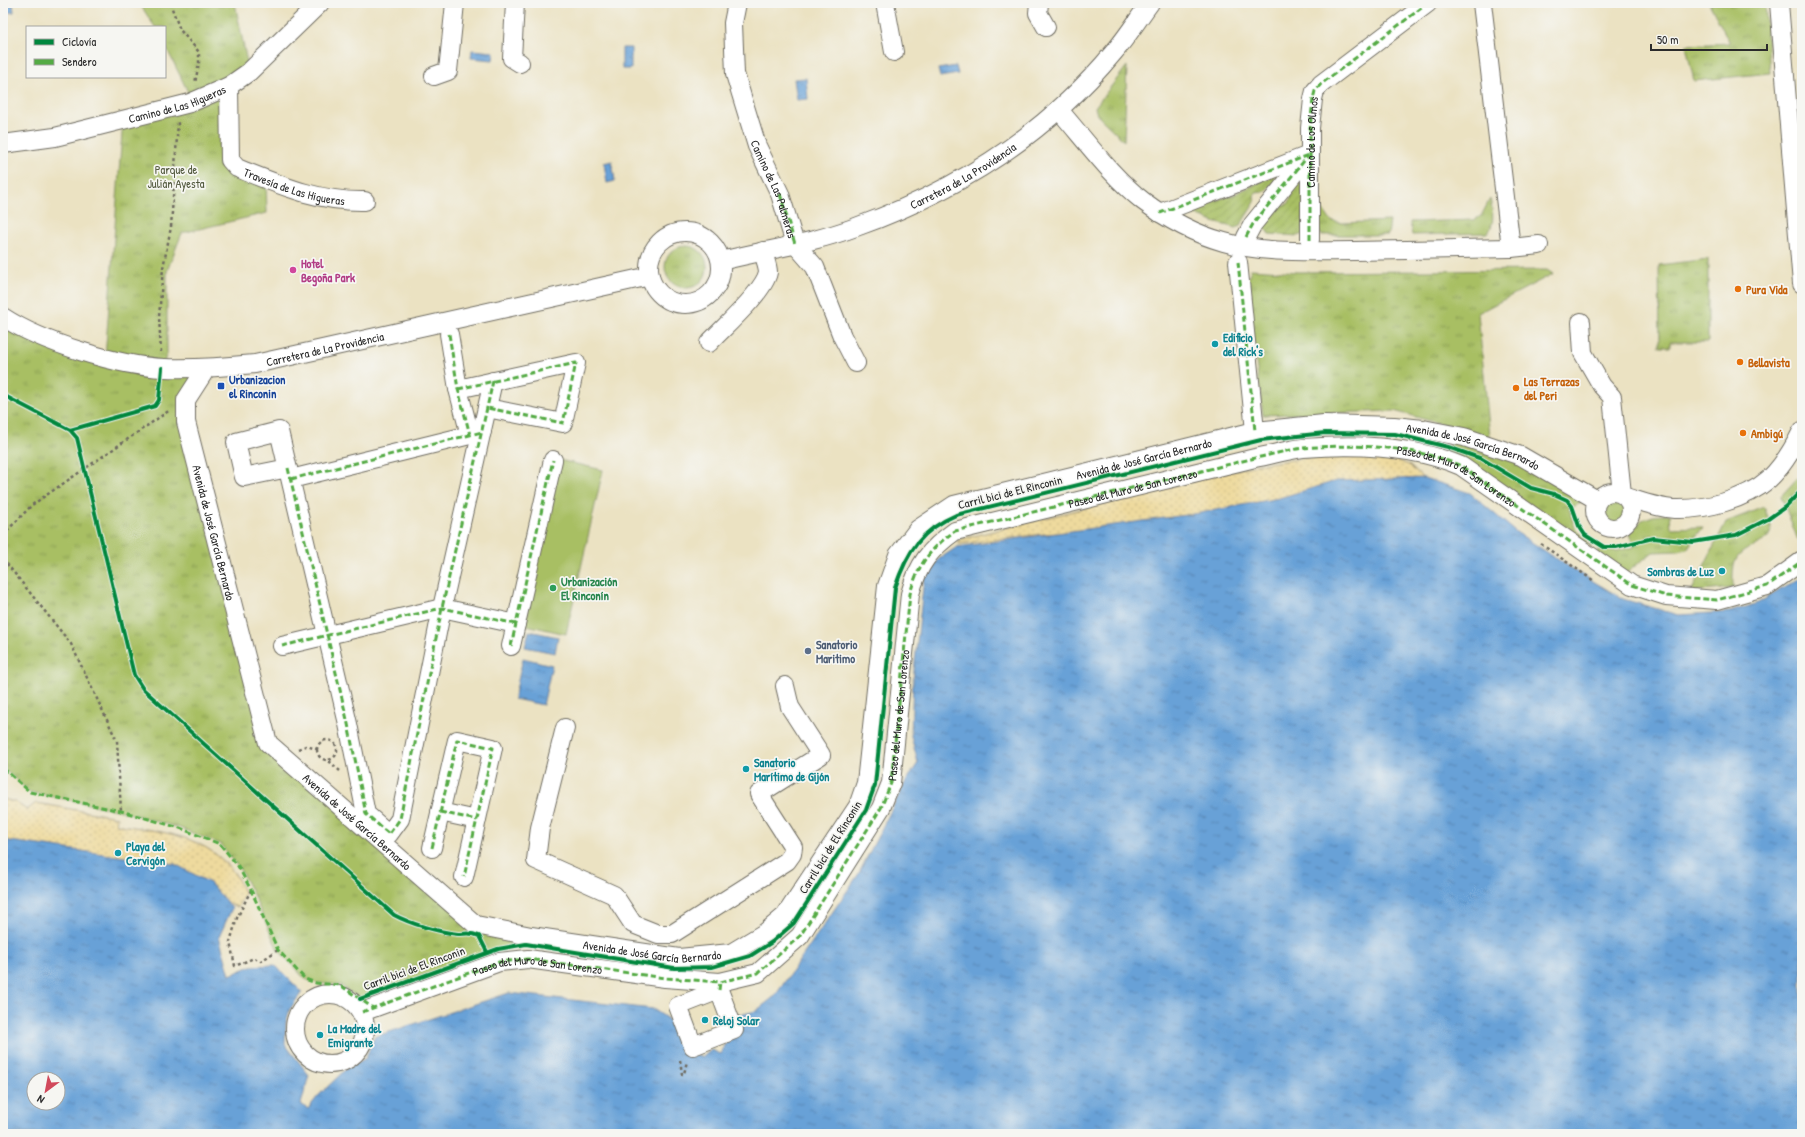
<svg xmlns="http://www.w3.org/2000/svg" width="1805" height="1137" viewBox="0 0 1805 1137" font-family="'Patrick Hand',sans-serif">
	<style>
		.grass { fill: url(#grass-tufts); stroke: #6a7548 }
		.sand { fill: url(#sand-dots); stroke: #8c8264 }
		.garden { fill: url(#garden-furrows); stroke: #6a7548 }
		.pitch { fill: #a8bf64; stroke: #6a7548 }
		.water { fill: url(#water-ripples); stroke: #4a6681; fill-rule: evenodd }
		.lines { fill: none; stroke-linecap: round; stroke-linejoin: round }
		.minor-casing { stroke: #6e6b60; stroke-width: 20 }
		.path { stroke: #6e6b60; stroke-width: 2.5; stroke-dasharray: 3 3; stroke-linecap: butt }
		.minor { stroke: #fff; stroke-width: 18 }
		.quiet { stroke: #54ab44; stroke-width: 3; stroke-dasharray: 6 3; stroke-linecap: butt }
		.cycleway-casing { stroke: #f6f6f2; stroke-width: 6 }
		.cycleway { stroke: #00873e; stroke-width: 4 }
		.hotel-dot { fill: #d1479c; stroke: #f6f6f2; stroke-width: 1.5 }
		.food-dot { fill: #e8710a; stroke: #f6f6f2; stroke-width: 1.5 }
		.culture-dot { fill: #0f9aa8; stroke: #f6f6f2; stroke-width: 1.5 }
		.transit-dot { fill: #1a4fb4; stroke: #f6f6f2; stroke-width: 1.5 }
		.leisure-dot { fill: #2e9e5b; stroke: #f6f6f2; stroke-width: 1.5 }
		.service-dot { fill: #5c6f8a; stroke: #f6f6f2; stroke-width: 1.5 }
		.labels { text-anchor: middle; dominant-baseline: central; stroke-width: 3.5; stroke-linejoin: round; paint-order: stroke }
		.street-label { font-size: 12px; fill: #2b2b2b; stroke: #f6f6f2 }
		.park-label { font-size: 12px; fill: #50573c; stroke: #f6f6f2 }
		.hotel-label { font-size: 12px; font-weight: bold; fill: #b23c85; stroke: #f6f6f2; text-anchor: start }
		.food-label { font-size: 12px; font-weight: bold; fill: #c56008; stroke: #f6f6f2; text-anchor: start }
		.culture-label { font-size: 12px; font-weight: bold; fill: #0d838f; stroke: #f6f6f2; text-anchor: start }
		.transit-label { font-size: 12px; font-weight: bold; fill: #164399; stroke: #f6f6f2; text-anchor: start }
		.leisure-label { font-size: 12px; font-weight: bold; fill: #27864d; stroke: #f6f6f2; text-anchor: start }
		.service-label { font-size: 12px; font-weight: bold; fill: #4e5e75; stroke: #f6f6f2; text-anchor: start }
	</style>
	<defs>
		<pattern id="grass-tufts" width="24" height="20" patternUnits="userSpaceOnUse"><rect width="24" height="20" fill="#a8bf64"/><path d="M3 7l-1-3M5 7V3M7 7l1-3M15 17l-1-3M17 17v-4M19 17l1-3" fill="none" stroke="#899b53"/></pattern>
		<pattern id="sand-dots" width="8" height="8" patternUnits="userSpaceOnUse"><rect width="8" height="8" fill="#eeda9e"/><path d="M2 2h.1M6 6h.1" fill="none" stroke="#cb8" stroke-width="1.8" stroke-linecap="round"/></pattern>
		<pattern id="garden-furrows" width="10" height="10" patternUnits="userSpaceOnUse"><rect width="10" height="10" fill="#a8bf64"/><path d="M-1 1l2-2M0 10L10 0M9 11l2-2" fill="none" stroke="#899b53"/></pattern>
		<pattern id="water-ripples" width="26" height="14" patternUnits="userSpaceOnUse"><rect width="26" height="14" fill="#68a1d7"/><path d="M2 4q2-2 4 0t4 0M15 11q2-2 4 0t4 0" fill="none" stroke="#5683af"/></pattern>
	</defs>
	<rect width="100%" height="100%" fill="#f6f6f2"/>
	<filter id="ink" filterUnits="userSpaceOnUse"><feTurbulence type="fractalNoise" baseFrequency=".025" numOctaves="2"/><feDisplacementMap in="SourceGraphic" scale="8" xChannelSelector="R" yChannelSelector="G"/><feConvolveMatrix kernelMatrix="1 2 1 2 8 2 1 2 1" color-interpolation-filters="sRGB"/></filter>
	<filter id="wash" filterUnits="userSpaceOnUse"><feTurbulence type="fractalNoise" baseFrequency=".012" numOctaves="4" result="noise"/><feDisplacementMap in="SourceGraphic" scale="16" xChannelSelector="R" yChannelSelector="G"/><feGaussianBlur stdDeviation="0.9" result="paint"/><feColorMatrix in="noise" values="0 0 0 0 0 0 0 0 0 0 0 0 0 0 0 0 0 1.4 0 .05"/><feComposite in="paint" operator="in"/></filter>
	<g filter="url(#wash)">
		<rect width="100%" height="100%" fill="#ebe2c2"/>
		<path class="grass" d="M139,3H235L249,72L229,86L230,160L266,180L267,213L182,233L167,271V353L162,368L206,369L186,400L268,743L476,925L526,944L498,949L360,999L340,985L316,983L305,979L278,950L251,890L238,866L220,844L180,828L121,811L30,792L3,768V317L105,358L123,120L189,94L165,45V27H155Z
			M1709,3H1765L1770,73L1694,81L1686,45L1730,43Z
			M1127,66L1124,141L1097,115L1095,107Z
			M1490,199C1493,211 1495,223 1488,233L1412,235L1410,222L1474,220L1481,216Z
			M1319,204L1331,221L1342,223L1390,221L1388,235H1321L1318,230Z
			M665 267a21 21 0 1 1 42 0a21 21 0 1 1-42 0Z
			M1708,259V342H1670V347H1660L1659,265Z
			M1251,269L1298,272L1547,270L1553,274L1478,313L1490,437L1394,411L1263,415L1246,286Z
			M1451,440L1526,465L1578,497L1581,503L1569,508L1575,528L1592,547L1445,453Z
			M1802,473V547L1801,548L1781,496Z
			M1595 511a18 18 0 1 1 36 0a18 18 0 1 1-36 0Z
			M1764,507C1766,513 1771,521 1771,528C1771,546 1744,544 1736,560C1732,568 1733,580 1733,588L1691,592L1726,522Z
			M1670,514L1671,528L1703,527L1687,549L1679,551L1653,552L1625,574L1597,555L1598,550L1617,551L1634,547L1629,534L1642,520L1653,516Z"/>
		<path class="sand" d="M1381,454L1409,465L1428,483L1152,528L1042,534L959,544L958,540L1260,464L1307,458Z
			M3,799L15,802L27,810L36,803L117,817L116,824C159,832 201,833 231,869C237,875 240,885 245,893L238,907L229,904L202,884L3,852Z"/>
		<path class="garden" d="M1274,175L1275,181L1264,192L1256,193L1254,196L1255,202L1240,226L1236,228L1213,222L1189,212L1187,209L1233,195Z
			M1302,181L1304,234L1298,236L1269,234L1264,227L1265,221L1280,204L1285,205L1289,203L1291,197L1289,193Z"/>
		<path class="pitch" d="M559,460L603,470L566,634L522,624Z"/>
		<path class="water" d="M13,4L14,12L3,13V5Z
			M622,48H631V69H622Z
			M472,50L494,52L493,60L471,58Z
			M956,66L958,74L940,77L938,69Z
			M806,78L808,99L797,100L794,79Z
			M612,161L615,181L607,183L604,163Z
			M1424,478L1470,493L1516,532L1571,568L1623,599L1678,615L1730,612L1758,603L1802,577V1134H3V840L175,864L210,883L232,908L219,937L230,975L251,966L275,965L302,992L290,1009L286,1022L285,1044L309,1075L301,1104L308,1109L318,1096L346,1069L366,1058L374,1037L509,993L653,1009L668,1019L691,1053L703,1057L711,1050L721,1054L725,1044L736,1035L735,1016L756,1011L775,996L858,875L905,783L918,763L911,736L913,680L924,578L939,559L957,547L1200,513L1279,498L1336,481ZM34,1079H58V1103H34Z
			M529,631L558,637L555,653L525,647Z
			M523,658L552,665L543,705L514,699Z"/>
	</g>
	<g filter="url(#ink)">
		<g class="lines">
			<g class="minor-casing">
				<g id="minor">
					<path d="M515,3L512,58L520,63"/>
					<path id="s1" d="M737,3L733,23L735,74L757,146L780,194L795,244L815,267L842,336L856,363"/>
					<path d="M885,3L894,52"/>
					<path d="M1039,3L1038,13L1046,27"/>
					<path d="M1779,3L1802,284"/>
					<path d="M434,76L448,71L455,3"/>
					<path id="s2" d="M229,86L230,160L237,168C280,185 318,202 365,201"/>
					<path d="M1059,110C1086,141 1111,176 1143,201C1167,219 1195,234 1224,242C1265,254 1311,251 1354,251C1406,250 1459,249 1511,248L1482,3"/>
					<path id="s3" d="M3,144L55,137L190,103L229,86L249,72L320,3"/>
					<path d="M1160,213L1309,155"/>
					<circle cx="685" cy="268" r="36"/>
					<path d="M1246,237L1253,224L1309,155"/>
					<path id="s4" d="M1310,240V128L1313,99L1315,91L1321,84L1428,3"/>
					<path d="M1511,248L1539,245"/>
					<path id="s5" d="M721,261C766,250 813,243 856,227C957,191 1046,134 1114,52C1127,37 1138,19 1150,3"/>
					<path d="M1238,262L1255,431"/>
					<path id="s6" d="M3,317C41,342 118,366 164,368C195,369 224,367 255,364L650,276"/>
					<path d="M1581,322L1583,353L1602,386L1612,397L1622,494"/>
					<path d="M449,334L458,389L470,435"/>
					<path d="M709,343C723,328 765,291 768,272C768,266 764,257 763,251"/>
					<path id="s7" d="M206,369L186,400V422L268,743L476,925L531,936L679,958L731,953L766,932L785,916L858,806L866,783L887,586L898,555L918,529L954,505L1255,431L1324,424L1394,426L1423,429L1464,437L1521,456L1597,500"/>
					<path d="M458,389L576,363L563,423L487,408"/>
					<path d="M288,468L244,477L236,442L279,431L348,724L366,814L389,834L400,819L442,608L493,381"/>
					<path d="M291,479L482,432"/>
					<circle cx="1613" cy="510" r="18"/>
					<path d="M1626,497C1642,502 1658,508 1674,509C1705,510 1745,500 1769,479C1783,466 1793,449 1802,431"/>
					<path d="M282,646L442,608L516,624"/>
					<path d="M511,646L553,460"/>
					<path d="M565,728L540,828L536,860L614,895L633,924L658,934H672L787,861L792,854L793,847L759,794L821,755L790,707L785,686"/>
					<path d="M440,812L477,820"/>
					<path d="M432,848L457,740L493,748L464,877"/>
					<path d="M719,990L678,1006L693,1046L734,1030L719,990L720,982"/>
					<circle cx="330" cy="1029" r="35"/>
					<path d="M362,1012L499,962L528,959L665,978L720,982L758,973L800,936L881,808L891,783L910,594C918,564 930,549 955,531L1255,458C1271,455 1287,450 1303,448C1355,444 1412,445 1461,466L1632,585L1666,596L1717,600L1767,586L1802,561"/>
				</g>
			</g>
			<path class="path" d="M170,3L180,30L199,52V63L195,83
				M161,352L159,317L163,268L171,227L178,122
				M3,535L32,505L170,410
				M1541,544L1594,581
				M3,559L71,644L117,741L121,811
				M317 750a10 10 0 1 1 20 0a10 10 0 1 1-20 0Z
				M298,749L306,746L317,749
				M329,761L340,771
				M251,890L237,918L230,942L235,966L254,958L261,961L278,950
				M680,1060L682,1074H684L687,1061"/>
			<use href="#minor" class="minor"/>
			<g class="quiet">
				<path d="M780,194L795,244"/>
				<path d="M1160,213L1309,155"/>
				<path d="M1246,237L1253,224L1308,156"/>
				<path d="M1310,240V128L1313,99L1315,91L1321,84L1428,3"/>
				<path d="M1238,262L1255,431"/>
				<path d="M449,334L458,389L470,435"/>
				<path d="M458,389L576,363L563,423L487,408"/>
				<path d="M288,468L348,724L366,814L389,834L400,819L442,608L493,381"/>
				<path d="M291,479L482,432"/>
				<path d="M282,646L442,608L516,624"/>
				<path d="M511,646L553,460"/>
				<path d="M3,768L30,792L121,811L180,828L220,844L238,866L251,890L278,950L305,979L316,983L340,985L373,1008"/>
				<path d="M440,812L477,820"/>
				<path d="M432,848L457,740L493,748L464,877"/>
				<path d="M719,990L720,982"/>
				<path id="s8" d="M362,1012L499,962L528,959L665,978L720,982L758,973L800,936L881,808L891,783L910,594C918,564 930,549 955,531L1255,458C1271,455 1287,450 1303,448C1355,444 1412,445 1461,466L1632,585L1666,596L1717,600L1767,586L1802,561"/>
			</g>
			<g class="cycleway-casing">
				<path id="cycleway" d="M3,395L70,430L77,438L134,675L143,689L394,915C411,924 438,932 458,934C467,934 470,932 479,936L487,952
					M70,430L155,406L159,400L162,368
					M360,999L498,949L526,944L674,968L712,967L750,956L772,942L794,923L866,810L875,785L895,588C907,552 921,530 956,515L1261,440L1325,433L1395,434L1448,447L1482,459L1531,488L1554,494L1567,500L1572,506L1579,526L1585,535L1604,547H1616L1653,538L1693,542L1736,535L1768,519L1785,507L1802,490"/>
			</g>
			<use href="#cycleway" class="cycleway"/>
		</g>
	</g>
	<circle class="hotel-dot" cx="293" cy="270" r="4"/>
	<g class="food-dot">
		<circle cx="1738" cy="289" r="4"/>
		<circle cx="1740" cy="362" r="4"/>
		<circle cx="1516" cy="388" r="4"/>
		<circle cx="1743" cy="433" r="4"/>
	</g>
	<g class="culture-dot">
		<circle cx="1215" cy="344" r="4"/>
		<circle cx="1722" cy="571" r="4"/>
		<circle cx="746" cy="769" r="4"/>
		<circle cx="118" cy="853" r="4"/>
		<circle cx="705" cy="1020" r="4"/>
		<circle cx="320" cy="1035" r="4"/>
	</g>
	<rect class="transit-dot" x="217" y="382" width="8" height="8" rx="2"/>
	<circle class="leisure-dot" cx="553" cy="588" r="4"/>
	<circle class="service-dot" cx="808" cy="651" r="4"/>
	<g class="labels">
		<g class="street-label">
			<text stroke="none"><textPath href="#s3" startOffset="179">Camino de Las Higueras</textPath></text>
			<text stroke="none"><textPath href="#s4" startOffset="98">Camino de Los Olmos</textPath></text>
			<text stroke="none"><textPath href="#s5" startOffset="258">Carretera de La Providencia</textPath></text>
			<text stroke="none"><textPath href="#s2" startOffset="145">Travesía de Las Higueras</textPath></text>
			<text stroke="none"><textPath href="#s1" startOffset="193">Camino de Las Palmeras</textPath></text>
			<text stroke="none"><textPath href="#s6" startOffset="333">Carretera de La Providencia</textPath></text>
			<text stroke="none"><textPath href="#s7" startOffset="1985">Avenida de José García Bernardo</textPath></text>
			<text stroke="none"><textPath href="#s7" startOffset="1649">Avenida de José García Bernardo</textPath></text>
			<text stroke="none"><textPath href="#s8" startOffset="1429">Paseo del Muro de San Lorenzo</textPath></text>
			<text stroke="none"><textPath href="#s8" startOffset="1094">Paseo del Muro de San Lorenzo</textPath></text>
			<text transform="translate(1010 492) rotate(-14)">Carril bici de El Rinconin</text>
			<text stroke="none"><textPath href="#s7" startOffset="173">Avenida de José García Bernardo</textPath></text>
			<text stroke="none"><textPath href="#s8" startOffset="710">Paseo del Muro de San Lorenzo</textPath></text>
			<text stroke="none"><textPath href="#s7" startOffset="509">Avenida de José García Bernardo</textPath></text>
			<text transform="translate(830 847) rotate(-58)">Carril bici de El Rinconin</text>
			<text stroke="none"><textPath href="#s7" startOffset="845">Avenida de José García Bernardo</textPath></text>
			<text transform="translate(414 968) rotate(-20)">Carril bici de El Rinconin</text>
			<text stroke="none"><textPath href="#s8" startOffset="184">Paseo del Muro de San Lorenzo</textPath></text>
		</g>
		<g class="park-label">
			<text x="176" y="169">Parque de<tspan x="176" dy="14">Julián Ayesta</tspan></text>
		</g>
		<g class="hotel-label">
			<text x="301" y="263">Hotel<tspan x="301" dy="14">Begoña Park</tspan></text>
		</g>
		<g class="food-label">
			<text x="1746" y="289">Pura Vida</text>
			<text x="1748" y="362">Bellavista</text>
			<text x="1524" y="381">Las Terrazas<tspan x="1524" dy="14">del Peri</tspan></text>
			<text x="1751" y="433">Ambigú</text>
		</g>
		<g class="culture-label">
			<text x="1223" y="337">Edificio<tspan x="1223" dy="14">del Rick's</tspan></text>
			<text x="1714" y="571" text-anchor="end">Sombras de Luz</text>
			<text x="754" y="762">Sanatorio<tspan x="754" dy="14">Marítimo de Gijón</tspan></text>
			<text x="126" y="846">Playa del<tspan x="126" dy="14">Cervigón</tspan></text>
			<text x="713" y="1020">Reloj Solar</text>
			<text x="328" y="1028">La Madre del<tspan x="328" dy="14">Emigrante</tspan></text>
		</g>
		<g class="transit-label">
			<text x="229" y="379">Urbanizacion<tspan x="229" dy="14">el Rinconin</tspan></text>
		</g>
		<g class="leisure-label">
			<text x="561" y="581">Urbanización<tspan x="561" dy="14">El Rinconín</tspan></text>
		</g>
		<g class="service-label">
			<text x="816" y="644">Sanatorio<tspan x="816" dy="14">Maritimo</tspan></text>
		</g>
	</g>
	<rect width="1805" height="1137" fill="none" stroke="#f6f6f2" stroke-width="16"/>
	<rect x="26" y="26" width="140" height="52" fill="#f6f6f2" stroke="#a5a5a2"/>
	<rect x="34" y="39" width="20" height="6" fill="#00873e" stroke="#a5a5a2"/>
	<text x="62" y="46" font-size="12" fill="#2b2b2b">Ciclovía</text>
	<rect x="34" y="59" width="20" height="6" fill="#54ab44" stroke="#a5a5a2"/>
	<text x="62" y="66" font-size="12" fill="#2b2b2b">Sendero</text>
	<g transform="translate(46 1091) rotate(212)"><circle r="19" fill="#f6f6f2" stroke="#a5a5a2"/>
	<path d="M0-3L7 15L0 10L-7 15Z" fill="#d1495b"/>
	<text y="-6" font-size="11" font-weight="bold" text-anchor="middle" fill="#2b2b2b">N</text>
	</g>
	<path d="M1651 44v6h116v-6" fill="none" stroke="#2b2b2b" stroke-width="2"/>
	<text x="1657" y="44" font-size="12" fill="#2b2b2b" stroke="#f6f6f2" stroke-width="3" paint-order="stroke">50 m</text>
</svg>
